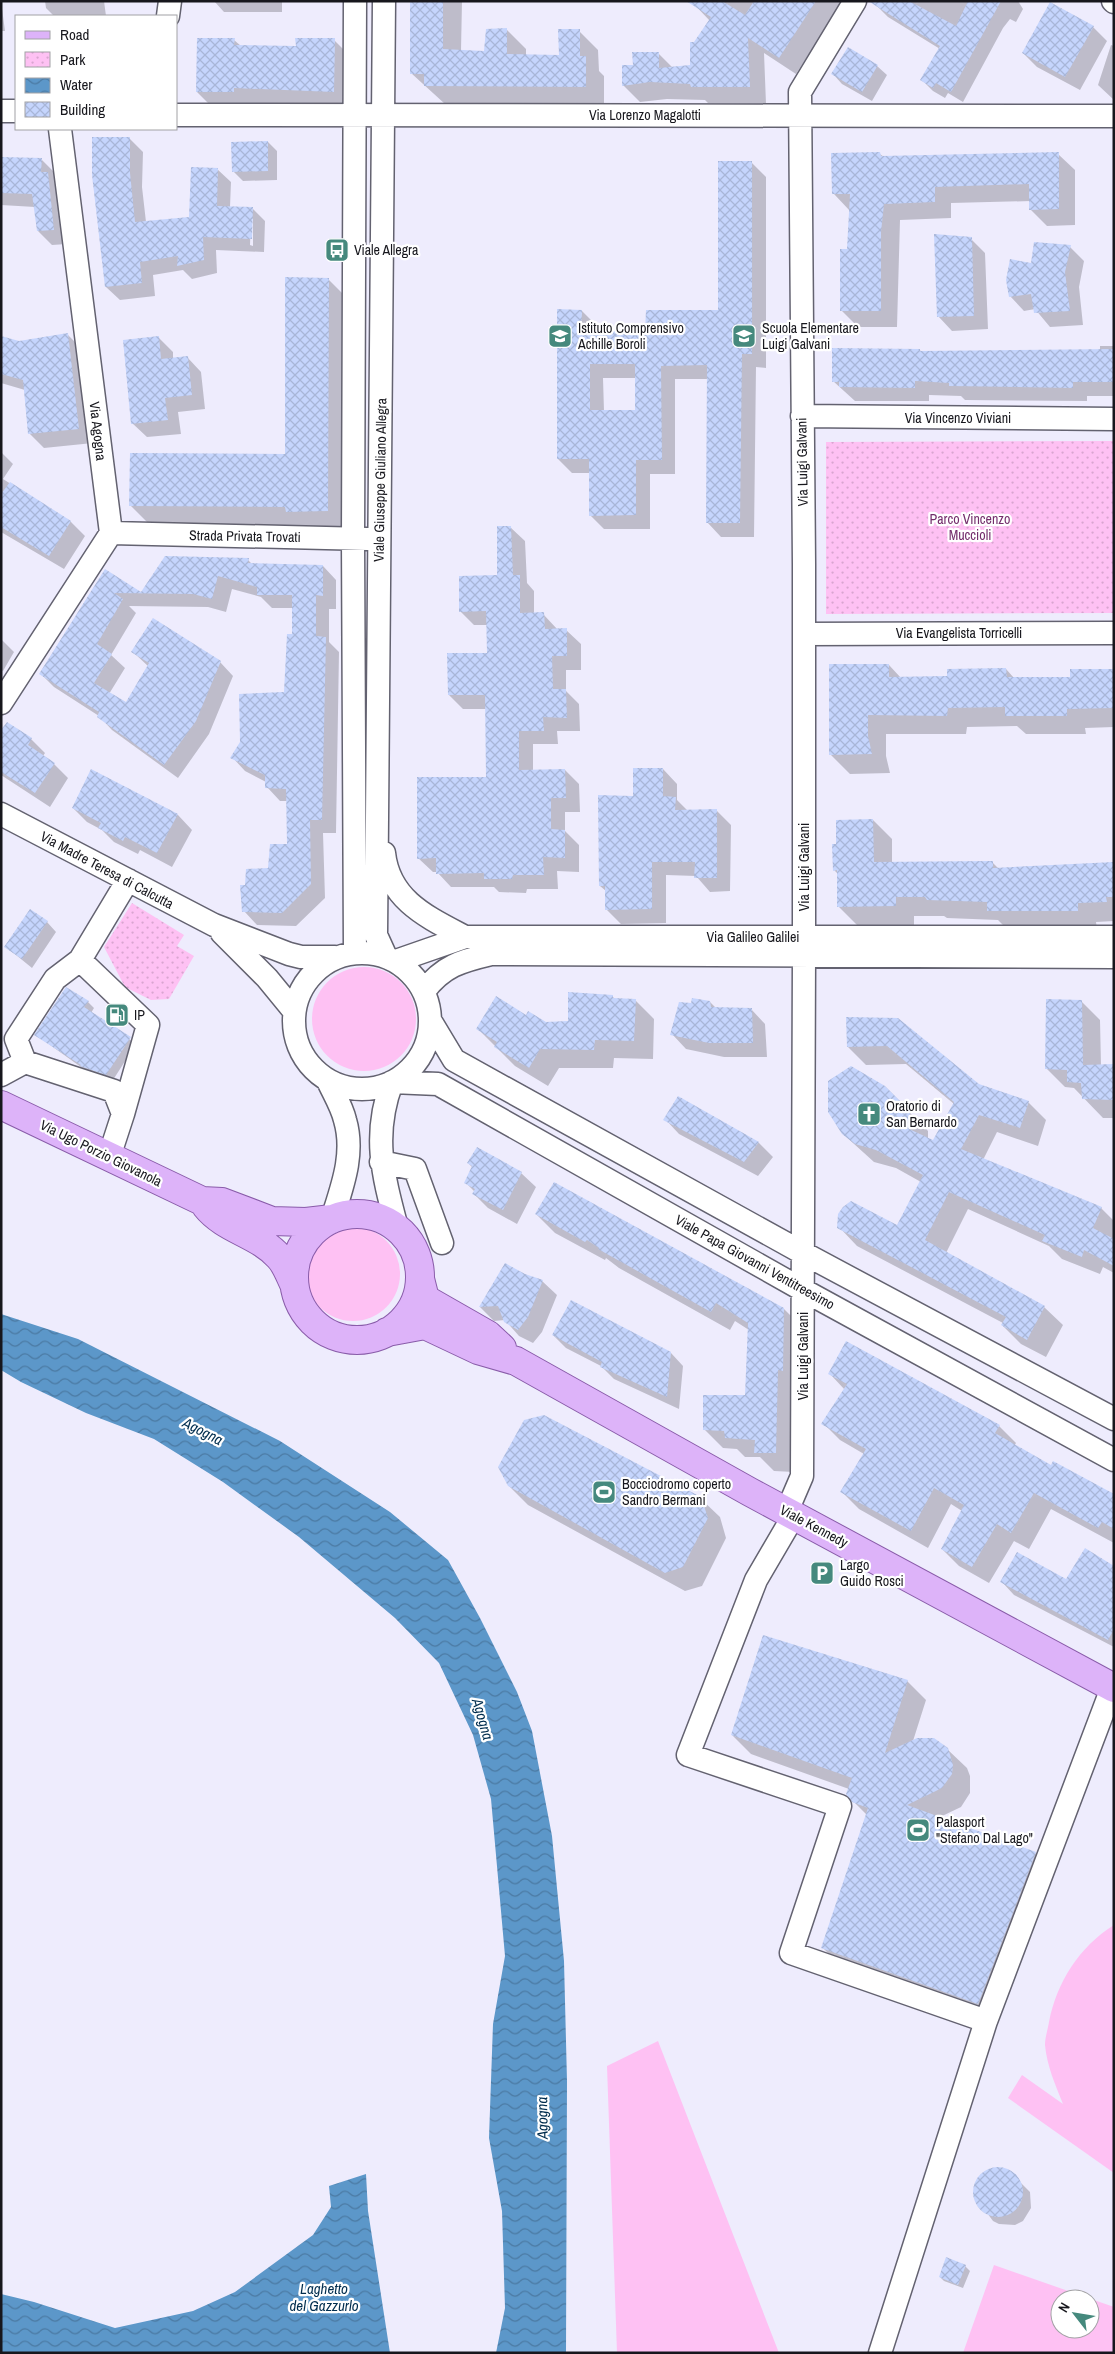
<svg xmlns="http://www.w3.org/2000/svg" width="1115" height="2354" viewBox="0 0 1115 2354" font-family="'Archivo Narrow',sans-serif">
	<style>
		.grass { fill: #fec1f3; fill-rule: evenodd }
		.park { fill: url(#park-dots) }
		.water { fill: url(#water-waves) }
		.shadow { fill: #0003; fill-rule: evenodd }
		.building { fill: url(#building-cross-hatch); fill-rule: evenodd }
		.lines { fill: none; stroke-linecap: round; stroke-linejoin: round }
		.minor-casing { stroke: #636270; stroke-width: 25 }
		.major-casing { stroke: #895ca9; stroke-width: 30 }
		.minor { stroke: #fff; stroke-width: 22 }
		.major { stroke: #ddb3f9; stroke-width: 28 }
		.labels { text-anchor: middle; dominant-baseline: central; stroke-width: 4.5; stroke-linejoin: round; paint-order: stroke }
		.street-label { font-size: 14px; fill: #17171d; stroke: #fff }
		.poi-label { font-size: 14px; fill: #17171d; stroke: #fff; text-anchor: start }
		.park-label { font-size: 14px; fill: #732d6b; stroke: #fff }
		.water-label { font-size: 15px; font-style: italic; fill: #002d4e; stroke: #fff }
	</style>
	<defs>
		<pattern id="park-dots" width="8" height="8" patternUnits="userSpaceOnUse" patternTransform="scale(1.25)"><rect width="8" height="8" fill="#fec1f3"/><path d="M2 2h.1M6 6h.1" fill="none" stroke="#d9a5d0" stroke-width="1.8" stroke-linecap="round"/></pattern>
		<pattern id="water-waves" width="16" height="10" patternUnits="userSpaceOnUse" patternTransform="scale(1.25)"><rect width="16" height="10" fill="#5c97c9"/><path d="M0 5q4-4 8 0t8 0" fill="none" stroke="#4b7aa3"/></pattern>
		<pattern id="building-cross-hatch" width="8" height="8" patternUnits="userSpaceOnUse" patternTransform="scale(1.25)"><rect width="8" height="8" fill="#c5d5fd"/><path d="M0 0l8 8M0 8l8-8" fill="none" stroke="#a8b6d8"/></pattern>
	</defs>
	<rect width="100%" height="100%" fill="#eeecfd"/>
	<path class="grass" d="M312 1019a52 52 0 1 1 104 0a52 52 0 1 1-104 0Z
		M306 1274a47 47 0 1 1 94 0a47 47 0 1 1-94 0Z
		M1114,1925V2173L1008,2098L1022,2075L1063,2104C1055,2084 1047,2066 1045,2045C1045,2037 1048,2029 1049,2022C1057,1982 1079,1947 1114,1925Z
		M658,2041L779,2353H617L607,2066Z
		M994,2265L1114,2307V2353H963ZM1060,2299H1090V2329H1060Z"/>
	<path class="park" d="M1114,441V613L826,614V442Z
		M132,903L184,935L177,946L194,956L169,999L151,1000L125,987L104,947Z"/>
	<path class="water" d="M1,1314L78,1339L280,1441L390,1512L448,1560L480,1618L517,1692L532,1731L552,1836L564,1961L567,2081L566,2353H496L505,2308L502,2211L489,2138L493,2024L505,1956L491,1799L473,1735L439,1663L395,1618L299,1537L223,1482L154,1439L86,1413L21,1382L1,1370Z
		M366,2174L368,2211L390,2353H1V2294L34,2302L115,2328L193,2311L235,2292L313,2235L331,2207L329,2186Z"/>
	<path class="shadow" d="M1,1L5,31H1Z
		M45,1H104L106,16H54L46,8Z
		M214,1H282V12H224Z
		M411,1H462L461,51L485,52L507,30L526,49V56L560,57L579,31L598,50L599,71L604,76V105L445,104L411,73Z
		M691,1H857L832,18L796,74L764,53L766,104L708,103L705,100L667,99L640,102L623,85L634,66L658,53L673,68L692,66L695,44L710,21Z
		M879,1H1018L1023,9L1016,22L1010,19L1003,28L963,102L948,93L945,98L933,91L922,80L940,49L888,17L877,6Z
		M1093,27L1107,41L1080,90L1037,67L1023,53Z
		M234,40L241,46L297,48L334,40L353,59L352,110L216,111L197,92Z
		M1111,45L1114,46V100L1098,85Z
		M877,66L887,75L872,101L842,84L833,74Z
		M130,139L143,152L142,187L146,222L190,218L217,169L231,182L230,207L252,208L265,221L264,252L216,250L217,273L192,279L183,270L153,275L155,296L120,300L106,287ZM251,219H253V246L250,245Z
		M268,142L277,151V180L243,181L233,171Z
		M880,154L884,157L1058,154L1075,170V225L1047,226L1031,210V201L951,203V218L900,220L897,327H858L841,310L849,250L850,211L834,194Z
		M1,159H41L56,174L55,181L62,188L67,244L52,245L38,231L35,207L1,205Z
		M751,162L766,177V368L756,367L754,537H721L707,522L708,379H675V474H650V529H604L590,515V473H572L558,459L582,311L596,325L595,332L646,333L719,311ZM603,378H636V411H604Z
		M971,239L985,253L988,329L952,331L938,316Z
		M1070,247L1084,261L1079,287L1083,325L1050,327L1035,309L1024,311L1010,296L1032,265Z
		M328,279L347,298L346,530H306L302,526L150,525L131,506L286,455Z
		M68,335L82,349L93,443L44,448L29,433L25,390L1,383V337L19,342Z
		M159,338L173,352V359L187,357L201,372L205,409L178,412L181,434L147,437L132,423Z
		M1100,346H1114V396H1087V401L965,400L961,396L929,395V401H855L833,381L920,350L922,353L1100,351Z
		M1,452L13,464L3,479L71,522L85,536L64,569L1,532Z
		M510,527L525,541L527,583L534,591V614H543L558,630H566L581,644V670H566V691L579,704L580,731H557L558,744H533V771L565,770L579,784L580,812H565V831L579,845V872L557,871L558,889H527L526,893L499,892L494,887H451L437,872H433L418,858L488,778L486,709H463L449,695L488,655V625H474L460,611L498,576Z
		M248,560L253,565L323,566L336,580V609H329V642L339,652L336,833H323L325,898L296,926L257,925L244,911L247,887L269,869L288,846L287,801H280L267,787L266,782L245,771L232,757L285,693L294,636V608H272L261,597L232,589L226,612L208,607L129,606L136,613L111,655L125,668L109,694L127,704L149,667L133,652L220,662L233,676L209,734L178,778L112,730L99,716L54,687L40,673L105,571L142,593Z
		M1,639L14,652L3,671L1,670Z
		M889,665L901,678H948L1006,669L1014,678H1072L1114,670V727L1085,728L1086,734H1026L1017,726L967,727L966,734H886V756L890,773L850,774L831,755Z
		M1,732L31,739L45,753L43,756L54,764L68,778L50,807L1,775Z
		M663,769L677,784V800L688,811H717L731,825L730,891L710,892L696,876L666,875V923L621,924L606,909V891L600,886L634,797Z
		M91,771L178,815L192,830L172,867L140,850L138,854L114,842L102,830L87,822L73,808Z
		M873,820L892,839V863H993L999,869L1114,863V921L1096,922L1097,929H1007L998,920L947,918L944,916H914V925L858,926L839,907L838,874L834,870Z
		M47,922L56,932L32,968L5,946Z
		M612,996L615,999L635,1000L654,1019L653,1059L614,1058L613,1068H559L548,1086L515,1066L478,1029L526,1017L545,1023H569Z
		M1081,1001L1100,1020L1101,1066H1114V1118H1103L1074,1088L1065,1087L1046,1068Z
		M88,1002L94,1008L91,1013L136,1044L113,1080L88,1072L36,1035Z
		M710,1002L716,1008L751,1009L765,1024L767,1057H724L686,1049L672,1034L692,1005Z
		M847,1019L978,1085L1028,1102L1046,1120L1038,1146L997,1132L983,1160L1101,1208L1114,1221V1273L1103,1267L1100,1274L1062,1259L1049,1246L968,1209L946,1253L1044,1307L1063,1325L1046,1357L1021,1344L1002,1325L1003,1323L857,1246L839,1227L898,1226L921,1182L896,1168L874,1162L843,1134L884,1087L928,1131V1139L933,1142L954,1104L906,1064L866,1065L848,1047Z
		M678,1097L759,1143L773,1157L758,1176L679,1134L665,1119Z
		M468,1163L521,1173L536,1187L517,1224L488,1208L474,1194L475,1192L466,1183L473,1168Z
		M536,1214L784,1309L803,1328L794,1472L774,1471L760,1457H745L737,1449L723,1448L704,1429L747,1396L749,1330L735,1321L730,1330L619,1268L606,1258L605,1260L555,1233Z
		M506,1265L524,1275L542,1281L557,1295L542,1332L533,1343L519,1336L505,1320L494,1321L480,1307Z
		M553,1335L671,1353L683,1366L679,1409L614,1379L601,1366L566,1348Z
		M830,1374L999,1426L1016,1443L1014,1446L1051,1466L1114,1495V1543L1051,1509L1029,1549L1014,1541L989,1583L959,1566L942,1549L962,1511L951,1504L928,1548L859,1509L842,1492L864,1454L840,1440L823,1423L845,1390Z
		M509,1486L700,1498L720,1517L726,1538L702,1586L685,1591L528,1505Z
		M1114,1567V1647L1014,1595L1002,1582L1067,1581Z
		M907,1681L926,1700L913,1741L947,1749L967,1768L970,1776V1793L961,1807L938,1818L1035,1853L1054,1872L997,2022L841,1966L822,1947L867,1815L853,1801L849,1789L751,1754L732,1735Z
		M992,2169L1008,2170L1030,2192L1031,2208L1023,2221L1015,2225L999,2224L993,2221L976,2198L975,2192L979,2178Z
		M965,2266L970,2271L963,2288L944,2281L940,2277Z"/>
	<path class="building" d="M410,1H443V49L484,51L486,29L507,28V54L559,55L558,29H580V56H586V87L424,86V74H410Z
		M686,1H722L745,15L754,1H816L779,58L748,38L750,87H691L690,84L650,82L622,86V65H633L632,52H659V68L690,65V42H694L711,17Z
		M868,1H909L956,26L968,1H1001L951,92L936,83L933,88L920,80L940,46Z
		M1050,2L1094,26L1065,77L1022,53Z
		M197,38H235L234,45L296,46L295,38H335L334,92L234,88V92H196Z
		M848,47L878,65L862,92L831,74Z
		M92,137H130V173L135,222L189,217L191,167L218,168L217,206L253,207L252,239L203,237L204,260L177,266L178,256L140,262L142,283L105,287L92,175Z
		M268,141V171L232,172L231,142Z
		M880,152L881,156L1059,152V209L1029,210V184L935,187V202L884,204L881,232V311H840V249H847L850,194H832L831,153Z
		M1,157L42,158L41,172H48L54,230L37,231L32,194L1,193Z
		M718,161H752V354H742L740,523H706L707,365L661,366L662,460H636V515L589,516V459H557V309L582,310L581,330L645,332L646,310H718ZM590,364H635V410H590Z
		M934,234L972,237L974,316L937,317Z
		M1034,242L1071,245L1065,272L1070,311L1034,313L1031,294L1009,297L1006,280L1010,259L1031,263Z
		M285,277L329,278L328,511L286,512L285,507L129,506L130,453L285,454Z
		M68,333L79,429L28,434L23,380L1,374V336L19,341Z
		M159,336L161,359L188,356L192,395L165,398L168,420L131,424L123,340Z
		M832,348L920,349V351L1114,349V382H1073V388L949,386V383L915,381V388L839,387V382H832Z
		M10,482L71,521L49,556L1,527V494Z
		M497,526H511L513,575H520V613L544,612L545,629L567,628V656H552L553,689H566L567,718L543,717L544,731H519V770L565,769L566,798H551V829L565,830V858L543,857L544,875H513L512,879H484V873L436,874V858L417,859V777H486L485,695H448L447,653H487L486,611L459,612V576L497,575Z
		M165,556L249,558L248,563L323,565V596L316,595V636L326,637L322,820H310L311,884L282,913L242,912L240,885H245L246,869L268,868L270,844H287L286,789L265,788V775L230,758L240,742L239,694L284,692L287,634H292V595H257V587L218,576L212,599L193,594L114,593L123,599L97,644L112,654L94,683L126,702L149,663L131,652L153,618L221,661L196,721L164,765L97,717L99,712L39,674L105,569L141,592Z
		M829,664H889V677L947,676V669L1006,668L1007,677H1070V669H1114V708L1067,709V716H1005V707L948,708L947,716L868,715V736L872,754L829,755Z
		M7,722L32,738L28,745L55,763L35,793L1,772V730Z
		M633,768H663V796L676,797L675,810L717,809V878H694L695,862H652V909L605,910V886H599L598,795L633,796Z
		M91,769L178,814L157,853L125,837L123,841L98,828L101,823L72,808Z
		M873,819L874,862L993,861V868L1114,862V897H1106L1107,902L1078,903V911H987V902L927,900L925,897H896V906L837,907V870L833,871L832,844H836V820Z
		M30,909L48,921L22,959L4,947Z
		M66,987L89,1001L84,1007L131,1037L106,1075L80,1066L81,1065L34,1035Z
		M568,992L613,995V998L636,999L634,1041L595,1040L594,1050L540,1049L529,1068L494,1047L497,1042L476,1029L496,996L526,1015L528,1011L546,1022L568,1021Z
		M692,998L710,1001L711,1007L752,1008L753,1043H709L670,1035L679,1002L691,1003Z
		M1046,999L1082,1000L1083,1065L1114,1064V1100L1082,1099L1081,1083L1067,1082V1070L1045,1069Z
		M846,1017L898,1018L979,1084L1029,1101L1020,1128L979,1115L961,1149L1102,1207L1093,1228L1114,1239V1266L1084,1250L1082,1257L1042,1241L1045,1235L949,1192L925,1240L1045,1306L1027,1340L1001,1325L1006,1317L837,1228L838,1214L843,1207L851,1201L897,1225L923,1175L876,1150L855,1144L842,1134L828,1112V1081L851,1066L885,1086L910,1111L909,1129L933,1140L954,1102L887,1046L847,1047Z
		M678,1096L759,1142L744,1162L663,1120Z
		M477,1147L522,1172L503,1210L472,1194L475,1189L464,1183L472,1166L467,1163Z
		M554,1182L784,1308L783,1371L778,1370L776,1453H754L755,1440L725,1438L724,1431L703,1430V1395H745L748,1323L716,1303L711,1312L598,1249L599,1248L587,1240L585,1242L535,1214Z
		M505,1263L525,1274L543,1280L528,1317L518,1330L504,1322L498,1306L479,1307Z
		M571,1300L671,1352L667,1397L600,1367L602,1362L552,1335Z
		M846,1341L1000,1425L995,1433L1051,1465L1053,1461L1114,1494V1529L1102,1522L1098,1528L1034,1493L1011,1533L997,1524L972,1567L941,1549L964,1505L934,1488L911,1531L840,1492L866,1449L821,1424L847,1384L828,1374Z
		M544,1415L701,1497L708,1518L683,1567L665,1573L508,1486L498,1467L524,1420Z
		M1085,1548L1114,1566V1629L1108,1640L1000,1582L1017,1552L1066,1579Z
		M763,1635L908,1680L885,1753L917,1738H934L948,1748L953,1765L952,1774L942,1788L907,1805L1036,1852L978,2004L821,1948L868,1808L852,1802L846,1794L852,1778L731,1735Z
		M973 2192a25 25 0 1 1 50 0a25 25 0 1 1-50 0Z
		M946,2257L966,2265L958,2285L939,2277Z"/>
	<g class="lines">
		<g class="minor-casing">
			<path id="minor" d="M355,1L353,539L355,952
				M384,1L376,935L386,957
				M1113,1L1114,2
				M168,16L170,1
				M1,111H16
				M176,115L1114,116
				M802,416L1114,419
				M111,533L367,539
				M804,634L1114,633
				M1,703L111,533L60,129
				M1,814L214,925L289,954L301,957H335
				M384,853C389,900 427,917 465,937
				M222,933L267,978L294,1011
				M804,937V564L800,92L855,1
				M294 1021a68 68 0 1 1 136 0a68 68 0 1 1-136 0Z
				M80,960L148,1025L123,1114
				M396,961L465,937H1114
				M424,991C443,966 461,961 491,954L1114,957
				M430,1020L454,1060L803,1253L1114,1419
				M25,1062L16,1039L55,979L80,960L128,880
				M1,1075L25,1062L114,1091L123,1114L109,1157
				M328,1081C334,1094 342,1107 345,1120C355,1154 342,1187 332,1219
				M381,1162L415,1169L442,1243
				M397,1228C383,1175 372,1135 392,1082L438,1084L803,1290L1114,1460
				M787,1511L802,1476L804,957
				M794,1515L756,1580L688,1755L840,1806L791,1953L986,2021L1112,1688
				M880,2353L986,2021"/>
		</g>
		<g class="major-casing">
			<path id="major" d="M1,1105L202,1201L222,1202L272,1221L306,1222L332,1219
				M206,1206C225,1230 259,1234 279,1257C286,1264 290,1276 294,1284
				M294 1277a63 63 0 1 1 126 0a63 63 0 1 1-126 0Z
				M420,1279L425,1299L488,1335L502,1348
				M387,1332L425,1325L478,1350L516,1361L750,1492L1114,1688"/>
		</g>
		<use href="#minor" class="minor"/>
		<use href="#major" class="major"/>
	</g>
	<defs>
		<g id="bus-square" transform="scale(1.25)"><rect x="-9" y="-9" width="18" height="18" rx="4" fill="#45897d" stroke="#fff"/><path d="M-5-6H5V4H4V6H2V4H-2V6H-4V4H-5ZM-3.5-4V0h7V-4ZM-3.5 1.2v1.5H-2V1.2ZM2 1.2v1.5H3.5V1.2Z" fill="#fff"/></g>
		<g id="school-square" transform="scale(1.25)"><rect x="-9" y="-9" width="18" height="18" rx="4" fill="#45897d" stroke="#fff"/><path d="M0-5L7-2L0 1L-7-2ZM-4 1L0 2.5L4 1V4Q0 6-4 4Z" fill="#fff"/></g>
		<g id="fuel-square" transform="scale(1.25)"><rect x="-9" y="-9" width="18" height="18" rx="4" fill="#45897d" stroke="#fff"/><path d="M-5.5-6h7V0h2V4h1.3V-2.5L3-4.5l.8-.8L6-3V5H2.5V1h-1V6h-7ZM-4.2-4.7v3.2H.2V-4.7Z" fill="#fff"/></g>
		<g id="church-square" transform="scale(1.25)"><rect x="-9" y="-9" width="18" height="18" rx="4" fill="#45897d" stroke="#fff"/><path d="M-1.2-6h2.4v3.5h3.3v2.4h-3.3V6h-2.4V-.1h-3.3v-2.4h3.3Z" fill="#fff"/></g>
		<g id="stadium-square" transform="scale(1.25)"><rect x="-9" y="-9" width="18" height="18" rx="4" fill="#45897d" stroke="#fff"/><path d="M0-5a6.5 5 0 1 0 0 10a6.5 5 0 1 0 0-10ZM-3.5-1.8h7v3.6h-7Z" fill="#fff"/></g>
		<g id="parking-square" transform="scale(1.25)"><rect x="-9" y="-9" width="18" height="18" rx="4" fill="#45897d" stroke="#fff"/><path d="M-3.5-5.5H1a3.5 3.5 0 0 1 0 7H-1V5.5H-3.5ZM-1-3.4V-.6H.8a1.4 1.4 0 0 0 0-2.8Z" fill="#fff"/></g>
	</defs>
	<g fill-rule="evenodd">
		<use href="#bus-square" x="337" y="250"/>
		<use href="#school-square" x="560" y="336"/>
		<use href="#school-square" x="744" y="336"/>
		<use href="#fuel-square" x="117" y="1015"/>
		<use href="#church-square" x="869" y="1114"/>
		<use href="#stadium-square" x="604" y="1492"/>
		<use href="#parking-square" x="822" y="1573"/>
		<use href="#stadium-square" x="918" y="1830"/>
	</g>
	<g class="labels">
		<g class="street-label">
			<text x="645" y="115">Via Lorenzo Magalotti</text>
			<text x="958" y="418">Via Vincenzo Viviani</text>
			<text transform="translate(98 431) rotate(83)">Via Agogna</text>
			<text transform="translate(802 462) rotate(-91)">Via Luigi Galvani</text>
			<text transform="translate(380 480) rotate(-89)">Viale Giuseppe Giuliano Allegra</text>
			<text transform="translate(245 536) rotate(1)">Strada Privata Trovati</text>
			<text x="959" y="633">Via Evangelista Torricelli</text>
			<text transform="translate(804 867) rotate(-90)">Via Luigi Galvani</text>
			<text transform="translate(107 870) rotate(28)">Via Madre Teresa di Calcutta</text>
			<text x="753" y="937">Via Galileo Galilei</text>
			<text transform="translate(101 1153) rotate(26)">Via Ugo Porzio Giovanola</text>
			<text transform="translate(755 1262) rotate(29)">Viale Papa Giovanni Ventitreesimo</text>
			<text transform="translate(803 1356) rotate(-90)">Via Luigi Galvani</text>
			<text transform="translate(814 1526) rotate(28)">Viale Kennedy</text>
		</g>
		<g class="poi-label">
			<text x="354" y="250">Viale Allegra</text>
			<text x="578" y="328">Istituto Comprensivo<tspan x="578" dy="16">Achille Boroli</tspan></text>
			<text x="762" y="328">Scuola Elementare<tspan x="762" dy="16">Luigi Galvani</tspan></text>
			<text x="134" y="1015">IP</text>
			<text x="886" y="1106">Oratorio di<tspan x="886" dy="16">San Bernardo</tspan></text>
			<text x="622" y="1484">Bocciodromo coperto<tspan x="622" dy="16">Sandro Bermani</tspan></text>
			<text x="840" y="1565">Largo<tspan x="840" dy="16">Guido Rosci</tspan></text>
			<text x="936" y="1822">Palasport<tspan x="936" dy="16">"Stefano Dal Lago"</tspan></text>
		</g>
		<g class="park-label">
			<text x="970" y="519">Parco Vincenzo<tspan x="970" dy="16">Muccioli</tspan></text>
		</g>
		<g class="water-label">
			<text transform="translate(203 1431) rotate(27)">Agogna</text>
			<text transform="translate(483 1719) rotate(74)">Agogna</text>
			<text transform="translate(542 2118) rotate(-91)">Agogna</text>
			<text x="324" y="2288">Laghetto<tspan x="324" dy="17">del Gazzurlo</tspan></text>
		</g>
	</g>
	<rect width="1115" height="2354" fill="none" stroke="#17171d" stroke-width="5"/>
	<rect x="15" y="15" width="162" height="115" fill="#ffffff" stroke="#a2a2a5"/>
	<rect x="25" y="31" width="25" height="8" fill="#ddb3f9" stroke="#a2a2a5"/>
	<text x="60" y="40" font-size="15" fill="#17171d">Road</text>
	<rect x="25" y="52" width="25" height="15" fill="url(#park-dots)" stroke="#a2a2a5"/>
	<text x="60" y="65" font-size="15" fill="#17171d">Park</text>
	<rect x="25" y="78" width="25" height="15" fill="url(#water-waves)" stroke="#a2a2a5"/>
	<text x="60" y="90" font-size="15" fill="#17171d">Water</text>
	<rect x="25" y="102" width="25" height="15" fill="url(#building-cross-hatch)" stroke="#a2a2a5"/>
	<text x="60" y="115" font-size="15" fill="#17171d">Building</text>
	<g transform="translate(1075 2314) rotate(301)"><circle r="24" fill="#ffffff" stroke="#a2a2a5"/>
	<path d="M0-4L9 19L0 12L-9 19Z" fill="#45897d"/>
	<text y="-8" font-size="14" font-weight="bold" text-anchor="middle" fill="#17171d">N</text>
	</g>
</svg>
